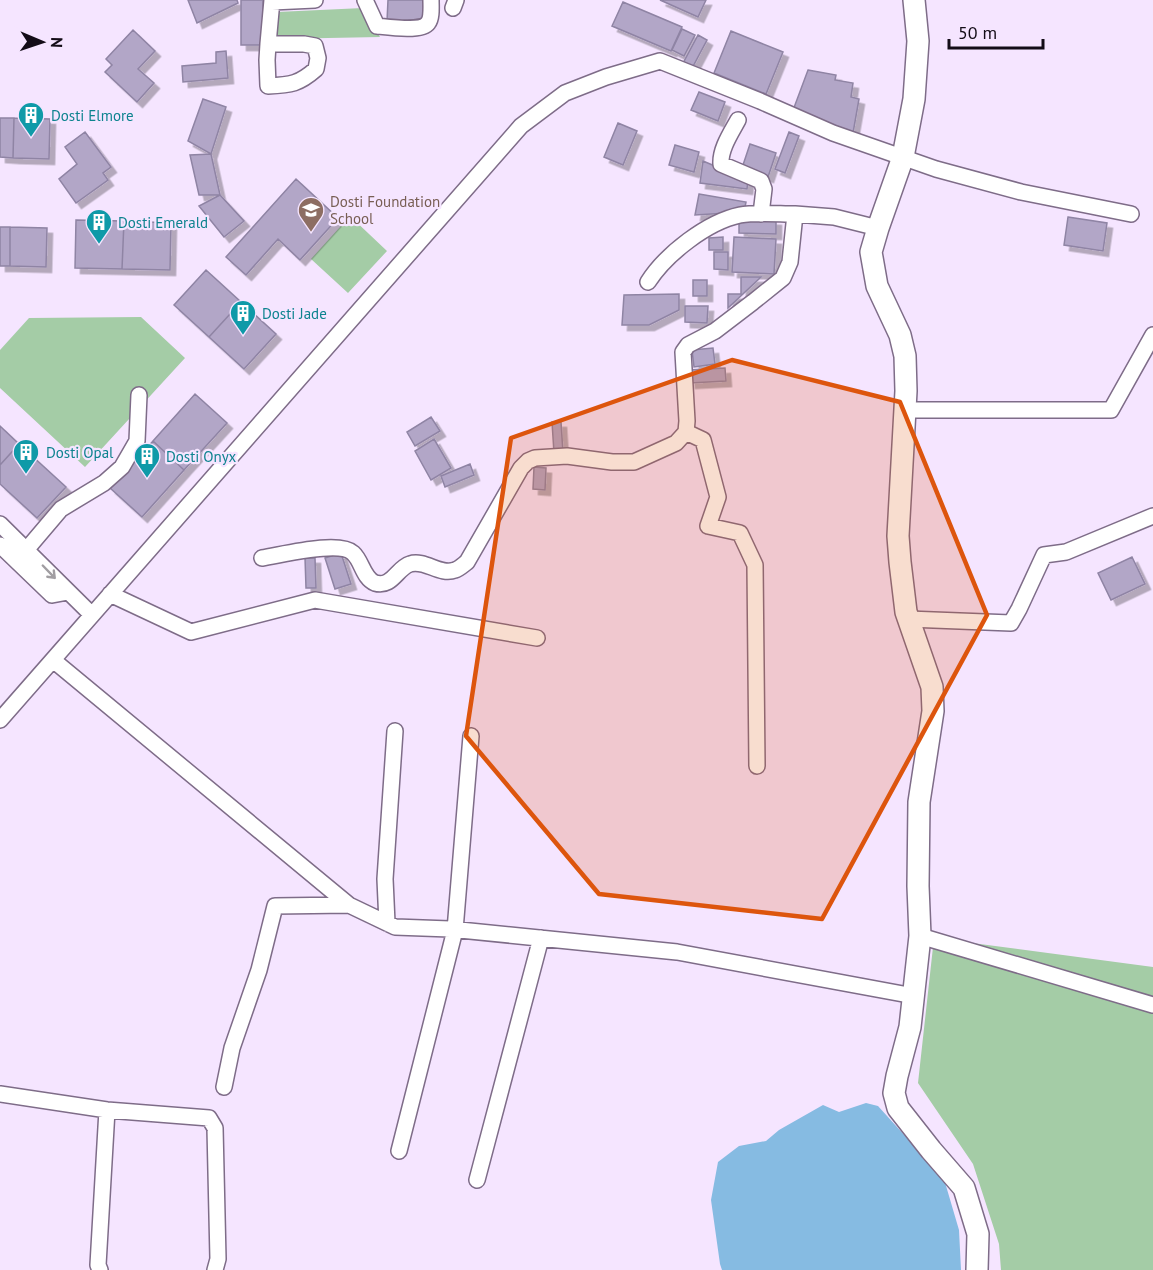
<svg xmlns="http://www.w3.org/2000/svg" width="1153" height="1270" viewBox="0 0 1153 1270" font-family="'PT Sans',sans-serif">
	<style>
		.green { fill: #a4cca6 }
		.water { fill: #86bbe2 }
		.building { fill: #b2a6c7; stroke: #8f84a4; stroke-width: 1.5; filter: url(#shadow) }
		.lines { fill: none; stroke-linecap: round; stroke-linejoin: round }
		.street-casing { stroke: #7e6c88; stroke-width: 18 }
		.secondary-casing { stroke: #7e6c88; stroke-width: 24 }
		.street { stroke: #fff; stroke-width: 15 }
		.secondary { stroke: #fff; stroke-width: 21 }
		.oneway { stroke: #a19ea2 }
		.marked { fill: #dd550d; fill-opacity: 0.2; stroke: #dd550d; stroke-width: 4.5; stroke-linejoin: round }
		.labels { text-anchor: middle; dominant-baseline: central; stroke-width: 4.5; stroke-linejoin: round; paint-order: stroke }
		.culture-label { font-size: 15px; fill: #0d838f; stroke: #f5e5ff; text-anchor: start }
		.education-label { font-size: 15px; fill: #785e54; stroke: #f5e5ff; text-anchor: start }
	</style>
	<defs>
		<filter id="shadow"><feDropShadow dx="5.5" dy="5.5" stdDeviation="0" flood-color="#0004"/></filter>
	</defs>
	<rect width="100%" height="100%" fill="#f5e5ff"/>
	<path class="green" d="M363,8L380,37L276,39L277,12Z
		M350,216L387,251L348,293L311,259Z
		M141,317L185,358L85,467L0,388V350L29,318Z
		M934,938L1153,967V1270H1001L999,1244L973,1164L918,1083Z"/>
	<path class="water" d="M866,1103L878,1106L944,1179L959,1230L961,1270H722L720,1264L711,1200L718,1162L739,1146L766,1141L779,1130L823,1105L839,1112Z"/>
	<path class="building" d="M188,0H237L238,3L197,23Z
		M241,0H263V45H241Z
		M388,0H424L423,22L387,21Z
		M660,0H706L698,17Z
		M623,2L682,27L671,51L612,26Z
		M682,29L695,35L684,56L672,50Z
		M133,30L155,51L138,69L154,83L137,102L105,72L112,65L106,59Z
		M731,31L783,52L766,94L714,73Z
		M698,35L707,40L690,72L681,67Z
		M226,51L228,78L183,82L182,66L216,63V52Z
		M808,70L836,75L835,80L853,83L851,97L859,99L853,133L792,113Z
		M699,92L725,102L718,121L691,110Z
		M203,99L226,107L211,154L188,141Z
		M0,118H14L13,158L0,157Z
		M14,118L50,119L49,159L13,158Z
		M618,123L637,131L623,165L604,157Z
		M85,132L111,167L103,173L108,180L76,203L59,179L77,164L65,147Z
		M789,132L799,136L785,173L775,169Z
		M750,144L776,153L768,177L742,168Z
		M675,145L699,152L694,172L669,165Z
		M211,154L220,195H199L190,155Z
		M703,161L748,180L747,189L700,183Z
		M296,179L338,218L300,260L278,239L246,275L226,257Z
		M699,194L746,202L744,212L695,215Z
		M220,195L244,221L224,237L199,206Z
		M1068,217L1107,223L1103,251L1064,245Z
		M739,219L776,220V234L739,233Z
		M76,220L124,221L122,269L75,268Z
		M124,221L171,223L170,270L122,269Z
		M0,227H10V266H0Z
		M10,227L47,228L46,267L10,266Z
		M723,237V250H709V238Z
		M734,237L776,239L774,274L732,272Z
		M714,252H728V270L714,269Z
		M206,270L241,302L209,337L174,305Z
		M741,277H761L728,308V294H741Z
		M693,280H707V296H693Z
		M679,294V310L649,325H622L624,295Z
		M241,302L276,334L244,369L209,337Z
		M685,306H708L707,323L685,322Z
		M713,348L715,364L694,367L692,350Z
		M725,368L726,381L690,383L689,370Z
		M195,394L227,423L184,470L153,441Z
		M431,417L440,431L415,446L407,432Z
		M552,422H561L563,453H554Z
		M0,426L19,444L0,465Z
		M434,439L451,468L431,480L415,451Z
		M153,441L184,470L142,517L110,488Z
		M19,444L66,487L37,518L0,484V465Z
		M470,464L474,475L445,487L441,476Z
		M534,467L546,468L545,490L533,489Z
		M341,553L351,584L335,589L325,558Z
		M1132,557L1145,584L1111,600L1098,573Z
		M305,558H315L316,588H306Z"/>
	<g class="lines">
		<g class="street-casing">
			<path id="street" d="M365,0L377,26C387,27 422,32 428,23C432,18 431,7 431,0
				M272,2L315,0
				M453,8L456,0
				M268,44L267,60L268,86C291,85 299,84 316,69L318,58L315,46L304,44H268L272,0
				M738,120C731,133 720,149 721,164L761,181L764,189L761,214
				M648,282C666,254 707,222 740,215C755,212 779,214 795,214
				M905,410H1111L1153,335
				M686,432L703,440L718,497L708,526L740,533L755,565L757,766
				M0,524L92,615
				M0,545L52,595L68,592
				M27,549L61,509L104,483L122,467L137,441L139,395
				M262,558C282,555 339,540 353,553C362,561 363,578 375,583C392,588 397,568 410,564C425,559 440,576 455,570C459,569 463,565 467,562L521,468L528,461L535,458L567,456L612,462H634L676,443L686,432L687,421L683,352L688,345L715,331L753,302L783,278L790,262L795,214L834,217L878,228
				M110,594L191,632L315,600L537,638
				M908,619L1011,623L1019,609L1044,555L1066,552L1153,516
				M53,660L349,905
				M0,720L521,126L565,93L606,77L660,61L760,101L833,133L936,169L1021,192L1131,214
				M387,923L385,879L395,731
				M920,936L1153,1005
				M224,1087L232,1048L259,970L275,906L349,905L395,927L450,929L677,952L914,996
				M0,1094L107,1110L209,1118L215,1128L218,1259L215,1270
				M399,1151L455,930L471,736
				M477,1180L541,938
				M100,1270L98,1265L107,1110"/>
		</g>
		<g class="secondary-casing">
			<path id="secondary" d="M914,0L918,41L914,99L903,157L878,228L871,252L877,286L900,335L905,356L906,391L898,536L900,562L906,612L932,687L933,711L919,802L918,886L920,936L910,1027L897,1076L894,1093L898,1108L931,1150L964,1188L978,1234L977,1270"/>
		</g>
		<use href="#street" class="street"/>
		<use href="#secondary" class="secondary"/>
	</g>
	<defs><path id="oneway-shaft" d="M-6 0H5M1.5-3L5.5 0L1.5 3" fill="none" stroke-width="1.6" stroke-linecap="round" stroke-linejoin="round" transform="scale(1.5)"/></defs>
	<use class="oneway" href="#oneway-shaft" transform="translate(49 572) rotate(46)"/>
	<path class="marked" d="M732,360L900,402L987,615L822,919L599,894L466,736L511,438Z"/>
	<defs>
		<g id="building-pin" transform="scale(1.35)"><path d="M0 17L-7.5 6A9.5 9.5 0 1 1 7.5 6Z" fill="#0f9aa8" stroke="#f5e5ff"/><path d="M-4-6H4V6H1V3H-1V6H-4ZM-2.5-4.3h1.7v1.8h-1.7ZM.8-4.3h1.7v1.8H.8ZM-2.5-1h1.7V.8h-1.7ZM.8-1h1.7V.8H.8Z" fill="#fff"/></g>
		<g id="school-pin" transform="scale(1.35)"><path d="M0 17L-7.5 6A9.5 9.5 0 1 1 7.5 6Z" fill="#8d6e63" stroke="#f5e5ff"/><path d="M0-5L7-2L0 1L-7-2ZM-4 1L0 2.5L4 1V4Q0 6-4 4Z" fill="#fff"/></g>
	</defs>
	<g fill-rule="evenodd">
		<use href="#building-pin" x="31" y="115"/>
		<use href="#school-pin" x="311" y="210"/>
		<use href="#building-pin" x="99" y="222"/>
		<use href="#building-pin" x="243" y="313"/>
		<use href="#building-pin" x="26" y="452"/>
		<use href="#building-pin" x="147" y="456"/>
	</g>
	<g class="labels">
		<g class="culture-label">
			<text x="51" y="115">Dosti Elmore</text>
			<text x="118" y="222">Dosti Emerald</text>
			<text x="262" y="313">Dosti Jade</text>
			<text x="46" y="452">Dosti Opal</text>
			<text x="166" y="456">Dosti Onyx</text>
		</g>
		<g class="education-label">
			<text x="330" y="201">Dosti Foundation<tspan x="330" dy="17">School</tspan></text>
		</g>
	</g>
	<g transform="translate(42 42) rotate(92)" stroke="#f5e5ff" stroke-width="4.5" paint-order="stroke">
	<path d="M0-4.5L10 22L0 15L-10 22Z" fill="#130c17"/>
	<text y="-9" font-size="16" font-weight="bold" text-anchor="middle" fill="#130c17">N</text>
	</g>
	<path d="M949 39v9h94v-9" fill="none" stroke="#130c17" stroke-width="3"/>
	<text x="958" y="39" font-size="18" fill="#130c17" stroke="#f5e5ff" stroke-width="4.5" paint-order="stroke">50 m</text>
</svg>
